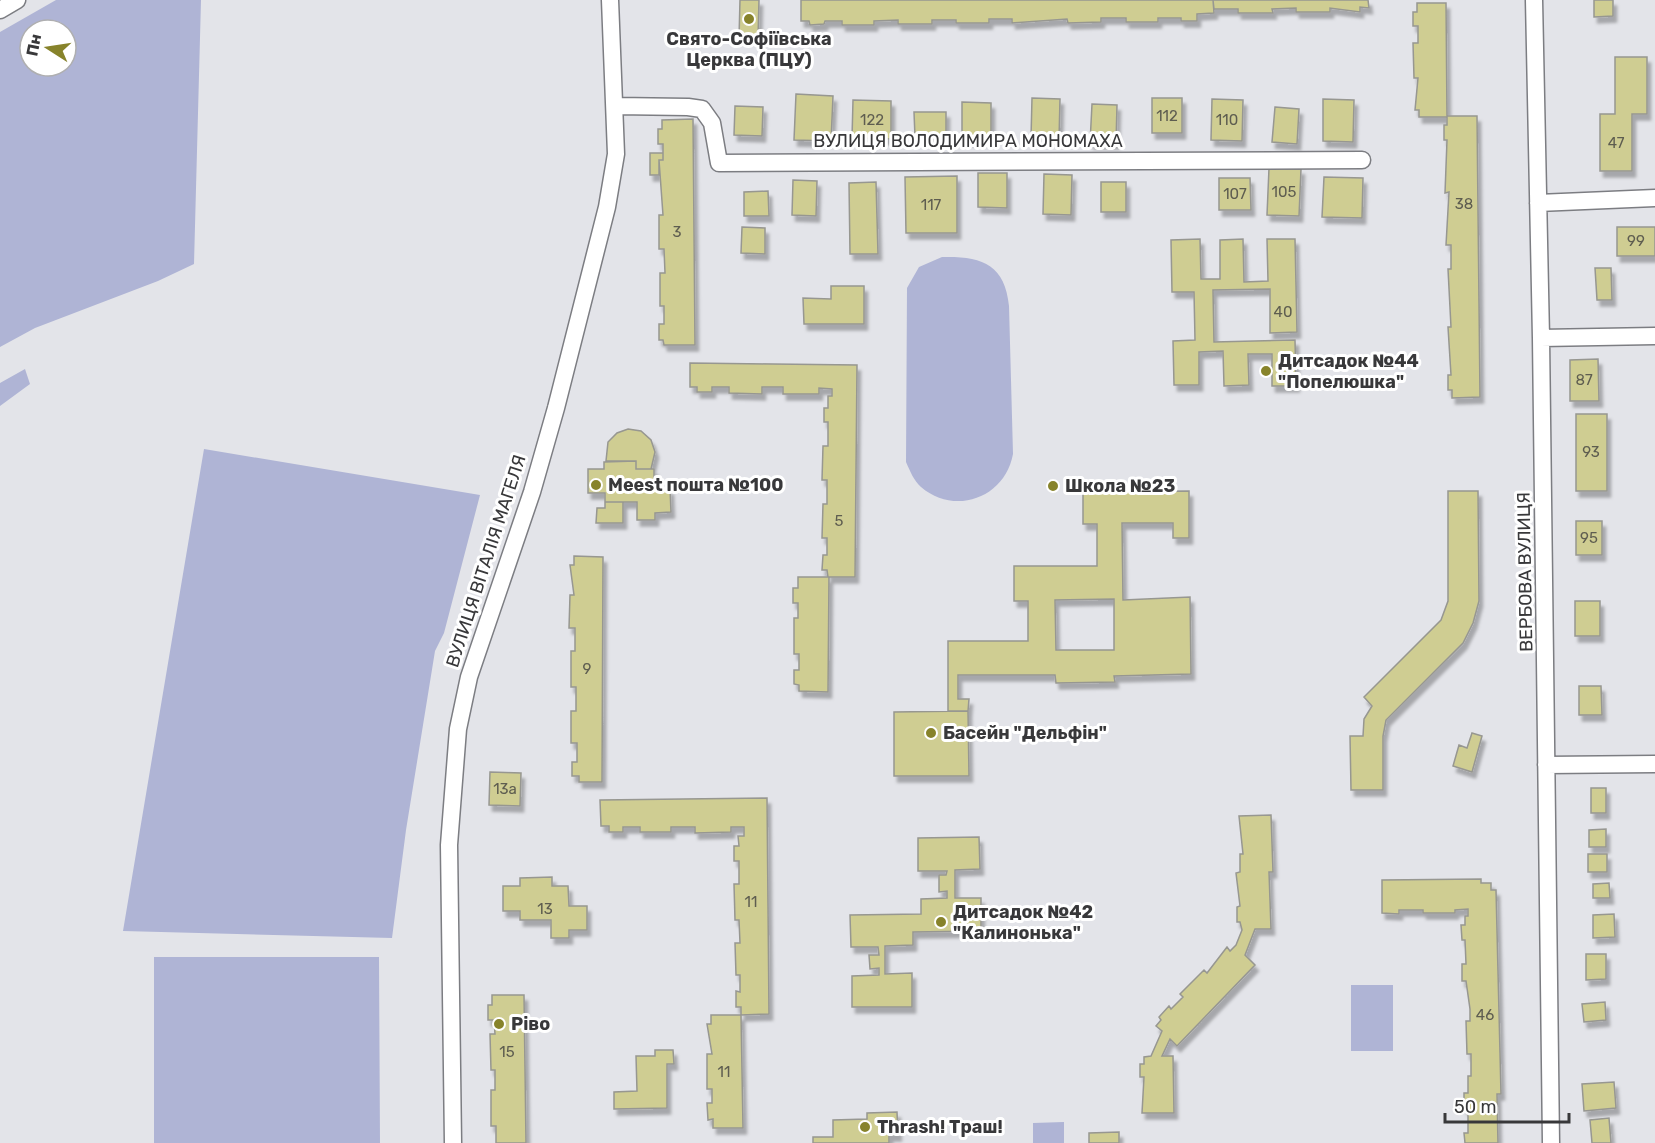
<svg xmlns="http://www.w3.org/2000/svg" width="1655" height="1143" viewBox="0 0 1655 1143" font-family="Rubik,sans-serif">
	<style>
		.green { fill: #afb4d5; fill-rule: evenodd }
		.building { fill: #cfcd92; stroke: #979791; stroke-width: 1.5; fill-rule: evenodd; filter: url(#shadow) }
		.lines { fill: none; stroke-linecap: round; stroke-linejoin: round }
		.street-casing { stroke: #7c7d82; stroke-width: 19 }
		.street { stroke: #fff; stroke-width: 16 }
		.poi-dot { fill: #87832b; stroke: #fff; stroke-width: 2 }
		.labels { text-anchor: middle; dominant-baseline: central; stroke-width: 6; stroke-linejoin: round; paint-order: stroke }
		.number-label { font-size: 15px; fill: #5e5d50 }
		.poi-label { font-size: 18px; font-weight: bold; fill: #38383a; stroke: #fff; text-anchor: start }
		.street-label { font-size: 18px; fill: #38383a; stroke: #fff }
	</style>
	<defs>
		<filter id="shadow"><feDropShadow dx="3.5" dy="6" stdDeviation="1.5" flood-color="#0004"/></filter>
	</defs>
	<rect width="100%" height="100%" fill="#e3e4e9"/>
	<path class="green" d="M56,0H201L194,264L158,281L35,328L0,347V32ZM30,30H66V66H30Z
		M942,257C981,256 1005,264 1009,306L1013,454C1005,498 955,516 921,487C914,481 910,471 906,462L907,288L919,267Z
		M25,369L30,384L0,406V383Z
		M204,449L480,495L444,633L435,651L406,830L392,938L123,931Z
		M154,957H379L380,1143H154Z
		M1351,985H1393V1051H1351Z
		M1064,1122V1143H1033V1123Z"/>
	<path class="building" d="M740,0H759L758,38H739Z
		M801,0H1213L1214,13L1197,14V21H1181V18H1158V22H1126V18H1101V22L1068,23L1067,19L1012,23V19H989V23H956V20H932V24H898V20L874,21V25H842V21H825L824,24L810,25L809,21H801Z
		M1213,0H1368L1369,8L1360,7V12L1330,8V12H1296V8L1272,9L1273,13H1238V9H1214Z
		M1594,0H1613V16L1594,17Z
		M1417,3H1446L1447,116H1477L1480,397L1452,398V390H1448V375H1451L1448,327H1451L1448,269H1451V245H1446L1449,192L1445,193L1447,140H1444V125H1447V117H1419V110H1415L1418,78H1414L1413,43H1418V26H1413V12H1417Z
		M1615,57H1647V114H1632V171H1600V114H1615Z
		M796,94L833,96L831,141L794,140Z
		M1032,98L1060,99L1059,139L1031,138Z
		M1152,98H1182V133H1152Z
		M1212,99L1243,100L1242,141L1211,140Z
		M1323,99L1354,100L1353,142L1323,141Z
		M853,100L891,101V139L852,138Z
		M962,102L991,103V140H962Z
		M1092,104L1117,105L1116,143H1090Z
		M735,106L763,107L762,136L734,135Z
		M1275,107L1299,109L1297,144L1272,142Z
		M914,112H946V136L915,137Z
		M693,119L695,345H664L663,340H659V324H664V306H660V273H665L664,249H659V215H663L659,160H663V144H658V129H662V120Z
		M650,153H663V160H659V175H650Z
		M1269,168L1301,169L1299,216L1267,215Z
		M978,173H1007V208L978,207Z
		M1044,174L1072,175L1071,215L1043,214Z
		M957,176V233H906L905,177Z
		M1324,177L1363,178L1362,218L1322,217Z
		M1219,178H1250L1251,210H1219Z
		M793,180L817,181L816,216L792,215Z
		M876,182L878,254H850L849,183Z
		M1101,182H1126V212H1101Z
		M768,191L769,216H744V192Z
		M742,227L765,228V254L741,253Z
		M1617,227H1655V256H1617Z
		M1200,239L1201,279H1220V240L1243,239L1244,282L1268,281L1267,239H1295L1297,332L1270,333V289L1213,290L1214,342L1295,340L1296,386H1272V354H1248L1249,385L1224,386L1223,351L1199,352V385H1174L1173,341L1195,340L1194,292H1172L1171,240Z
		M1595,268H1611L1612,300H1597Z
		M831,286H864V324H804L803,298L831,299Z
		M1598,359L1599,401H1570V360Z
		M690,363L857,365L855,577H829L828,692L799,691V685L794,684V670H799V654H794V618H798V603H793V588H798V577H828L827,570H822L823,555H827V538H822L823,504H827V480H822L823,446H828V422H824V408H828V396H832V389L819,388V394H783V387H762V394L729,393V387H712V392H697V387H690Z
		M1576,414H1607V491H1576Z
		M628,429L641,431L651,440L655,452L651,469H636V461H606L608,442L617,433Z
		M636,461V469H654V489H670L671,512L655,513V520H637V502H605V493H588V469H604V462Z
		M1189,491V538H1173V523H1122L1123,600L1190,597L1191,674L1114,676L1115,682L1056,683L1055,675H958V699H969L968,711H948V641H1028V601H1014V566H1097V524H1083V492ZM1114,599V650H1056L1055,600Z
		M1448,491H1478L1479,601L1473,623L1463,643L1386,720L1383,736V790H1351L1350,736H1363L1364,719L1372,706L1364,697L1441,620L1448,601Z
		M605,502H623V523H596L597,508H605Z
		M1576,521H1602V555H1576Z
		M574,556L603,557L602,782H579V776H572V762H577V743H571V711H576V687H571V651H575V628H569L570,595H574L570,565H574Z
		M1575,601H1600V636H1575Z
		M1579,686H1601L1602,715H1579Z
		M968,711L969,776H894V712Z
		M1472,733L1482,736L1472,772L1453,766L1459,745L1467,748Z
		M490,772L521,773L520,806L489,805Z
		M1591,788H1606V813H1591Z
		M767,798L769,1014L741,1015V1007H736V991L740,992V975H736L735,943H740L739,920H735L734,884H739V861H734V846H739L738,836H744V827H731V832L695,833V827H671V832H640V827H623V832H609V826H601L600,800Z
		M1271,815L1273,872H1269L1271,929H1255L1245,955L1255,965L1177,1046L1170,1039L1162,1056H1173L1174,1113H1142L1144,1077H1140V1064H1144V1057L1151,1056L1162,1031L1156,1026L1161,1020L1159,1017L1169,1006L1171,1009L1183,997L1180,994L1204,970L1207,973L1227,947L1230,951L1236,945L1242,930L1240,922H1237V907L1240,906L1236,873L1240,872V854H1243L1239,816Z
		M1606,829V847H1589V830Z
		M979,837L980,869L955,870V898H981V931L913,932V945L885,946V974L912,973V1007H852V976L879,975V968L870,969L869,955H879L878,947H851L850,915L921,914V899L947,898V891L939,892V875H946L947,871H918V838Z
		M1588,854H1607V872H1588Z
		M552,877V886H568L569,906H587V930H569V938H551V920H520V911H503V886H520V878Z
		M1481,879V883H1491V890H1496L1501,1094H1497L1498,1143H1465L1464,1133H1468V1109H1464V1093H1468V1076H1471V1054H1467L1466,1021H1470V1009L1466,981H1462V964H1466L1465,940H1462L1461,925H1465V916H1468V909L1455,910V913H1423V910H1399V914L1382,913V880Z
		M1609,883L1610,898H1593V884Z
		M1614,914L1615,937L1593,938V915Z
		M1586,954H1606V979L1586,980Z
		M492,995H524L526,1143H496V1126H491V1090H495V1070H491L490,1034H495L494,1020H488V1005H492Z
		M1605,1002L1606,1020L1584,1022L1582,1004Z
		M711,1015H741L743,1128H713V1119L708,1120L707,1103H712V1089H707V1054H712L707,1024H711Z
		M655,1050H673L674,1064H667V1108L614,1109V1092L637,1091L636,1056H655Z
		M1614,1082L1616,1108L1584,1111L1582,1084Z
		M897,1112L898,1135H889V1143H813V1137H833V1120L867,1119V1113Z
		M1609,1118L1611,1143H1592L1590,1120Z
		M1119,1132V1143H1089V1133Z"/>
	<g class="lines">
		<g class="street-casing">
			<path id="street" d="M1534,0L1541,338L1551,1143
				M0,10L17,0
				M616,106L688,107L702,109L712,123L719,163L1362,160
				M1538,203L1655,198
				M1541,338L1655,336
				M1546,765L1655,764
				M453,1143L449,845L458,729L469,677L532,492L556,408L607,207L616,154L610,0"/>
		</g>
		<use href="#street" class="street"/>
	</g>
	<g class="poi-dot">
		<circle cx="749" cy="19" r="6"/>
		<circle cx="1266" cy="371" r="6"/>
		<circle cx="596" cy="485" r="6"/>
		<circle cx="1053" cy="486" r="6"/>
		<circle cx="931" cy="733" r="6"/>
		<circle cx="941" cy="922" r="6"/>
		<circle cx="499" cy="1024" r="6"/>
		<circle cx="865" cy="1127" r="6"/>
	</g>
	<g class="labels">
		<g class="number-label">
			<text x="1167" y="116">112</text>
			<text x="872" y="120">122</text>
			<text x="1227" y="120">110</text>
			<text x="1616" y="143">47</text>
			<text x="1284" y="192">105</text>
			<text x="1235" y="194">107</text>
			<text x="1464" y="204">38</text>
			<text x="931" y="205">117</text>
			<text x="677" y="232">3</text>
			<text x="1636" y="241">99</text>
			<text x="1283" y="312">40</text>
			<text x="1584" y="380">87</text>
			<text x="1591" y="452">93</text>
			<text x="839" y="521">5</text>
			<text x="1589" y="538">95</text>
			<text x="587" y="669">9</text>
			<text x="505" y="789">13а</text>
			<text x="751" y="902">11</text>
			<text x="545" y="909">13</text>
			<text x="1485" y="1015">46</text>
			<text x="507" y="1052">15</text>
			<text x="724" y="1072">11</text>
		</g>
		<g class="poi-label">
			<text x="749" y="39" text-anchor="middle">Свято-Софіївська<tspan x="749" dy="21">Церква (ПЦУ)</tspan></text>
			<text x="1278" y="361">Дитсадок №44<tspan x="1278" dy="21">"Попелюшка"</tspan></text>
			<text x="608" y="485">Meest пошта №100</text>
			<text x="1065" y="486">Школа №23</text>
			<text x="943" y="733">Басейн "Дельфін"</text>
			<text x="953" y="912">Дитсадок №42<tspan x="953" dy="21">"Калинонька"</tspan></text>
			<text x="511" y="1024">Ріво</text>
			<text x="877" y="1127">Thrash! Траш!</text>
		</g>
		<g class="street-label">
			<text x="968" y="141">ВУЛИЦЯ ВОЛОДИМИРА МОНОМАХА</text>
			<text transform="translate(486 561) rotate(-72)">ВУЛИЦЯ ВІТАЛІЯ МАГЕЛЯ</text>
			<text transform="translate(1525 572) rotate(-91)">ВЕРБОВА ВУЛИЦЯ</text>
		</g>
	</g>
	<g transform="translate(48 48) rotate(282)"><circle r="28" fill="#ffffff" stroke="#afafb0" stroke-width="1.5"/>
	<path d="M0-4.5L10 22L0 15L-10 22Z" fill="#87832b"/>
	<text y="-9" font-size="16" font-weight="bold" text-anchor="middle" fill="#38383a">Пн</text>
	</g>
	<path d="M1445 1113v9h124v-9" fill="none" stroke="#38383a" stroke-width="3"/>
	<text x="1454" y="1113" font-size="18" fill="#38383a" stroke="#ffffff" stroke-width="4.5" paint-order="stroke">50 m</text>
</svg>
